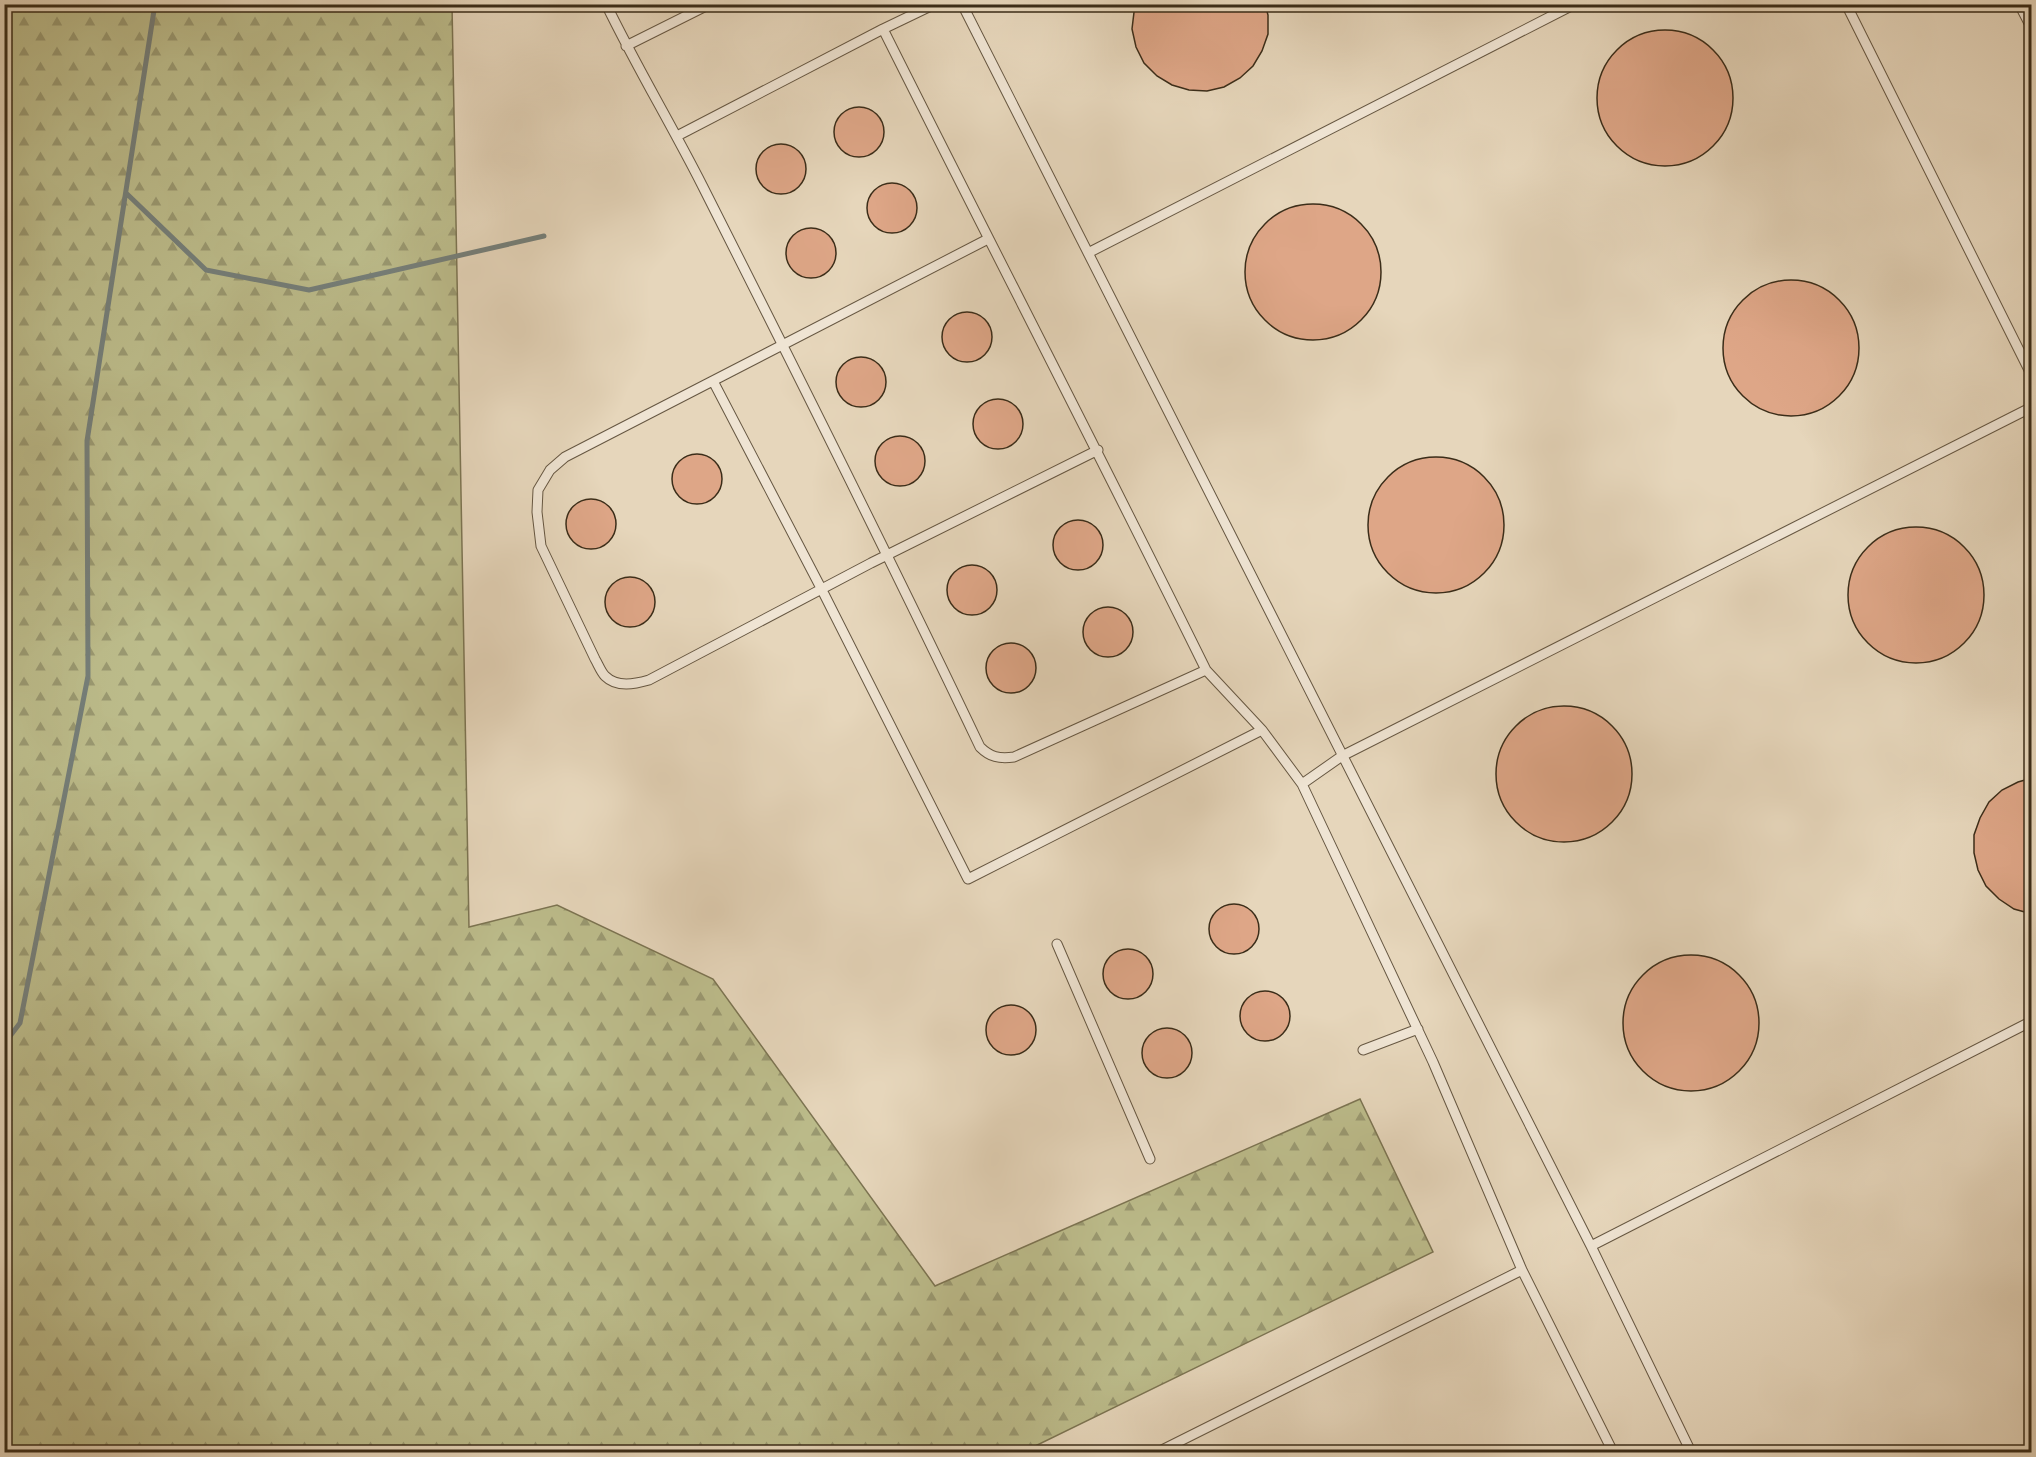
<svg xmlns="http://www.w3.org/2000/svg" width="2036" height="1457" viewBox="0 0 2036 1457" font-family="'IM FELL DW Pica',serif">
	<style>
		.forest { fill: url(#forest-firs); stroke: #7c7452; stroke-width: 1.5 }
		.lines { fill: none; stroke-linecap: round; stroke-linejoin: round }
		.stream { stroke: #757f7a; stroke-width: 5 }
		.building { fill: #dea687; stroke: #3b2d19; stroke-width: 1.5 }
		.service-casing { stroke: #665742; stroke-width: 11 }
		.service { stroke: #efe4d3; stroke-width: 9 }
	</style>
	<defs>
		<pattern id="forest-firs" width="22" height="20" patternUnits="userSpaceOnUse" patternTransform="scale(1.5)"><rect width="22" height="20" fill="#bcbc8b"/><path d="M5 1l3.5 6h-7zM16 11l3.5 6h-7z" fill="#9a9971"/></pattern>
	</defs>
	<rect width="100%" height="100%" fill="#e6d6bb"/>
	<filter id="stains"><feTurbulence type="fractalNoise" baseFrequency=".00333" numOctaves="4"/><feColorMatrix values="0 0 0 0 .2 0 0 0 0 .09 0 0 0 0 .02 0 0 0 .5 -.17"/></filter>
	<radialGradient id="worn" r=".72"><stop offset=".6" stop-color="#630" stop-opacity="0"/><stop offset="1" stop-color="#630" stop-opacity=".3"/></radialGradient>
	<path class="forest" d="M5,4L452,5L469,927L557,905L713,979L935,1286L1360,1099L1433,1252L1023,1452H5Z"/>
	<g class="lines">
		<path class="stream" d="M126,193L206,270L309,290L544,236
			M4,1044L20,1023L88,676L87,441L155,4"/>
	</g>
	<path class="building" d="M1135,4H1265L1268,15V34L1262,51L1253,66L1240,78L1224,87L1207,91L1189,90L1172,85L1157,76L1144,63L1136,47L1132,29Z
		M1597 98a68 68 0 1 1 136 0a68 68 0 1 1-136 0Z
		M834 132a25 25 0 1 1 50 0a25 25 0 1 1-50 0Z
		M756 169a25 25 0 1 1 50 0a25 25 0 1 1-50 0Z
		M867 208a25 25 0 1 1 50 0a25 25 0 1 1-50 0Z
		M1245 272a68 68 0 1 1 136 0a68 68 0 1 1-136 0Z
		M786 253a25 25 0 1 1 50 0a25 25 0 1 1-50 0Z
		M1723 348a68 68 0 1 1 136 0a68 68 0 1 1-136 0Z
		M942 337a25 25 0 1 1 50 0a25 25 0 1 1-50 0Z
		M836 382a25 25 0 1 1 50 0a25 25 0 1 1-50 0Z
		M973 424a25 25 0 1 1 50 0a25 25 0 1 1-50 0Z
		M875 461a25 25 0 1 1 50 0a25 25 0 1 1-50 0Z
		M672 479a25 25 0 1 1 50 0a25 25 0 1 1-50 0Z
		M1368 525a68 68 0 1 1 136 0a68 68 0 1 1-136 0Z
		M566 524a25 25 0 1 1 50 0a25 25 0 1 1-50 0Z
		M1053 545a25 25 0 1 1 50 0a25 25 0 1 1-50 0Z
		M1848 595a68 68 0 1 1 136 0a68 68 0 1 1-136 0Z
		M947 590a25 25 0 1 1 50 0a25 25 0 1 1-50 0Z
		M605 602a25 25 0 1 1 50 0a25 25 0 1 1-50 0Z
		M1083 632a25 25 0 1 1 50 0a25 25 0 1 1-50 0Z
		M986 668a25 25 0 1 1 50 0a25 25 0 1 1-50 0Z
		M1496 774a68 68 0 1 1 136 0a68 68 0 1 1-136 0Z
		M2032,778V914L2014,909L1999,899L1986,886L1978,870L1974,853V835L1980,818L1989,802L2002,790L2018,782Z
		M1209 929a25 25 0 1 1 50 0a25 25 0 1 1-50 0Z
		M1103 974a25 25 0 1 1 50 0a25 25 0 1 1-50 0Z
		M1623 1023a68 68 0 1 1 136 0a68 68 0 1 1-136 0Z
		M1240 1016a25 25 0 1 1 50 0a25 25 0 1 1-50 0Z
		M986 1030a25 25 0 1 1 50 0a25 25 0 1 1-50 0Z
		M1142 1053a25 25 0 1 1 50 0a25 25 0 1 1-50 0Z"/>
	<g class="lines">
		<g class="service-casing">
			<path id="service" d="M606,4C636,66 671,124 702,185C796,371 890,558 980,747C990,757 999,759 1014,757L1206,670C1100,455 990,243 883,29
				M962,4L1591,1246L1691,1452
				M1846,4L2032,376
				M2019,4L2032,29
				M626,46L710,4
				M677,136L883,29L935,4
				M988,239L565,457L550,470L538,490L537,512L541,546L595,659C598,664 601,672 605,676C617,688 635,684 649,680L871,563L1098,450
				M1088,253L1575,4
				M713,381L822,590L968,879L1262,730
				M1206,670L1262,730L1302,784L1433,1062L1522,1270L1613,1452
				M1302,784L1342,756L2032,407
				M1057,944L1150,1159
				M1363,1050L1418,1029
				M1591,1246L2032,1021
				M1158,1452L1522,1270"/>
		</g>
		<use href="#service" class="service"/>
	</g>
	<rect width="2036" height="1457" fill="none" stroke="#e6d6bb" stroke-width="24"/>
	<rect x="6" y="6" width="2024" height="1445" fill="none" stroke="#3b2d19" stroke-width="3"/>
	<rect x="12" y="12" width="2012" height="1433" fill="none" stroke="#3b2d19" stroke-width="1.5"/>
	<rect width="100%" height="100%" filter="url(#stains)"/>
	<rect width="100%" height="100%" fill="url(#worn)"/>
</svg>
